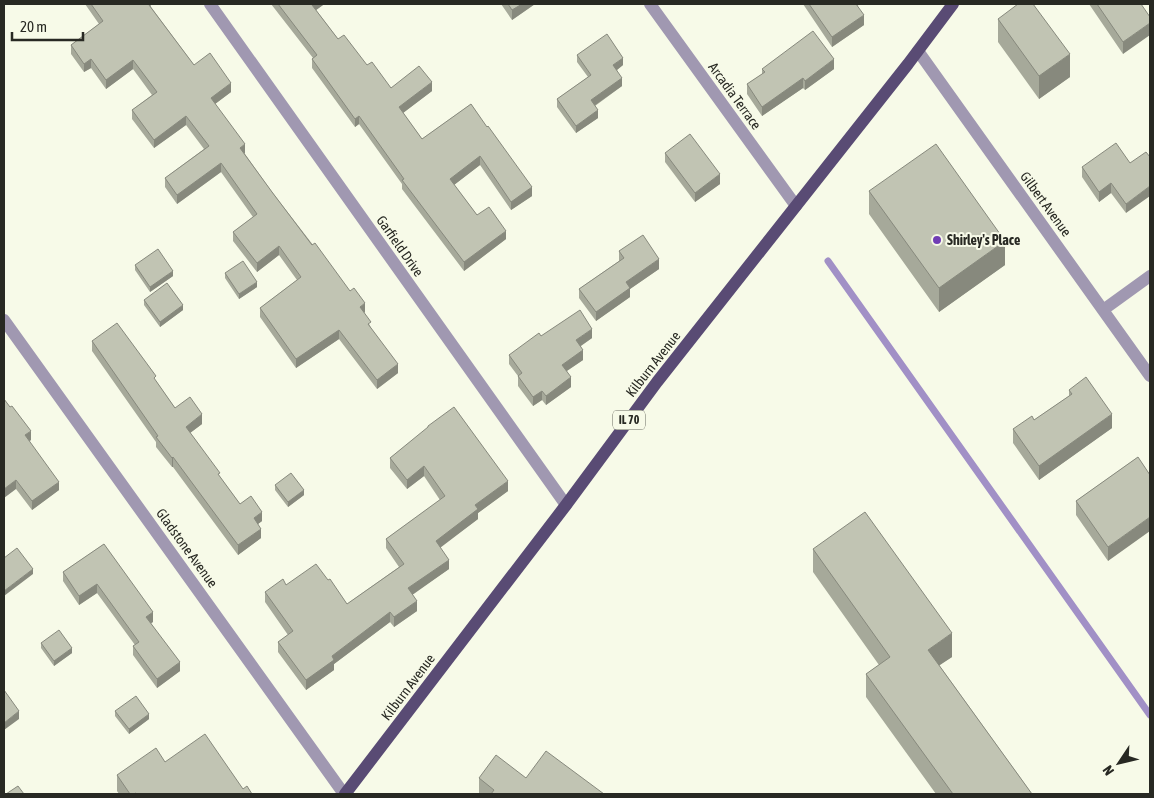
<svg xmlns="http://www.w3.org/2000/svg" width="1154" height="798" viewBox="0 0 1154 798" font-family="'Asap Condensed',sans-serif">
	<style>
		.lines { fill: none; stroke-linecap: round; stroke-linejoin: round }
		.stream { stroke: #a190c6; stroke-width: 7 }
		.minor { stroke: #a098b1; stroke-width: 12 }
		.major { stroke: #594b74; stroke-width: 12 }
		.wall { fill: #a6a99a }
		.shaded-wall { fill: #87897d }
		.building { fill: #c1c4b3; stroke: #87897d }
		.poi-dot { fill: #713eb5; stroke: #f7fae8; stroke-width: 2 }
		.labels { text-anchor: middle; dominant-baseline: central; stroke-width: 4; stroke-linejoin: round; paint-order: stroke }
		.shield { fill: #f7fae8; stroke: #66685e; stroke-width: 1 }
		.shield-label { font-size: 12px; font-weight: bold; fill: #282923 }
		.street-label { font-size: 14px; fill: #282923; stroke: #f7fae8 }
		.poi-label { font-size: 14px; font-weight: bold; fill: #282923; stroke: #f7fae8; text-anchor: start }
	</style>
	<rect width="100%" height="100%" fill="#f7fae8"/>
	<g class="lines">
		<path class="stream" d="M828,261L1150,715"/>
		<path class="minor" d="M210,4L566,505
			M650,4L796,206
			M918,51L1150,376
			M1103,310L1150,276
			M4,320L344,794"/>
		<path class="major" d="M345,794L566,505L657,382L908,64L953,4"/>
	</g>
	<path class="wall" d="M85,4H151V7L194,65L231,92L215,104L245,154L272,192L365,312L364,313L371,328L398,373L377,389L339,339L296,368L260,317V308L297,280L279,255L257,272L233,241V232L253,217L221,172L177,204L165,187V178L204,149L186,125L154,148L132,119V110L152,95L133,69L106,89L91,68L84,72L71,54V45L99,24Z
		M271,4H323V5L316,10L338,39L391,88L432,91L403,113L422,139L471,104L532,196L511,210L480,165L454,185L477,215L506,239L464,271L402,189V184L359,124L355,127L312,68V59L313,58Z
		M501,4H535L512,20Z
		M803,4H860L857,6L864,25L832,47Z
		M1089,4H1141L1123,54Z
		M998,19L1070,77L1039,99L998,42Z
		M577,55L623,65L617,70L622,86L595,106L598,118L576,133L557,107V99L588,77L577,62Z
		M762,69H834L805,90L803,88L762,116L747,94V84L762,74Z
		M665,153L720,184L695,202L665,162Z
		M1130,163L1126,213L1111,193L1099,202L1082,177V167Z
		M869,191L1005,265L939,312L869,214Z
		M619,251L659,269L630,289V297L596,321L579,298V289L619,261Z
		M135,265L173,276L150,292L135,270Z
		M225,273L257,287L239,299L225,278Z
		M144,300L183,310L160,327L144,305Z
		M541,336L592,338L581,346L583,360L567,371L571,387L546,405L542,400L533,406L518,386V376L509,364V355Z
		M92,341L156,381L175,408L202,424L190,433L220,477L240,504L262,521L258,524L261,538L238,555L173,467H172L156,447V442L92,351Z
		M1069,390L1112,428L1039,480L1013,443V429L1034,420L1069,396Z
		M4,399L31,440L29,441L59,490L32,510L16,489Z
		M428,426L508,491L478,513V519L440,547L449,569L412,594L417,611L394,627L390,622L334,664V670L306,690L278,652V642L288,635L265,602V592L286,585L328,580L347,604L399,567L386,548V539L440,500L424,476L407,489L390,468V458L428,428Z
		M1138,457L1108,561L1076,515V501Z
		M275,485L304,495L288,507L275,490Z
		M104,544L153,622L151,623L180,671L157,688L133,655V646L135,645L97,593L79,605L63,581V572Z
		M813,549L952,657L939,665L1032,794H936L866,697V674L879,665L813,572Z
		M41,643L72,653L54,666L41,648Z
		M115,711L149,719L129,734L115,716Z
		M165,762L243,789L252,794H119L117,791V775Z
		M479,778H526L604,794H479Z"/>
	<path class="shaded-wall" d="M313,4H323V5L312,13V5Z
		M522,4H535L512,20V10Z
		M864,15V25L832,47V37Z
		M1150,23V35L1123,54V42Z
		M1070,54V77L1039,99V76Z
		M623,58V65L613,73V65Z
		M91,59V68L84,72V64Z
		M834,59V69L805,90V81Z
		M133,60V69L106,89V80Z
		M622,78V86L591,108V100Z
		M803,78V88L762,116V107Z
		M432,82V91L399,116V107Z
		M231,83V92L211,107V98Z
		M598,110V118L576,133V126Z
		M186,116V125L154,148V140Z
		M359,116V124L355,127V119Z
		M245,144V153L240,157V148Z
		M480,156V165L450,188V179Z
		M221,163V172L177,204V195Z
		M720,174V184L695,202V193Z
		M1111,183V193L1099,202V192Z
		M1150,186V196L1126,213V204Z
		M532,187V196L511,210V202Z
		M506,231V239L464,271V262Z
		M1005,241V265L939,312V288Z
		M279,246V255L257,272V263Z
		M659,259V269L630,289V297L596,321V312L626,282Z
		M173,271V276L150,292V287Z
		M257,282V287L239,299V294Z
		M365,303V312L360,316V307Z
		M183,305V310L160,327V322Z
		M592,329V338L576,349V340Z
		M339,330V339L296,368V359Z
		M583,350V360L562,374V365Z
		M398,364V373L377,389V380Z
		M571,377V387L546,405V396Z
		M542,391V400L533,406V397Z
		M202,414V424L186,436V427Z
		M1112,414V428L1039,480V466Z
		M31,431V440L25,444V435Z
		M173,457V467H172V458Z
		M424,466V476L407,489V480Z
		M16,480V489L4,498V489Z
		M508,481V491L478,513V519L436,551V541L475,505Z
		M59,482V490L32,510V501Z
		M304,490V495L288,507V502Z
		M262,512V521L254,527V518Z
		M1150,517V531L1108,561V547Z
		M261,529V538L238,555V545Z
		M449,560V569L408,598V588Z
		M33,569V574L4,596V591Z
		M97,584V593L79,605V596Z
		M417,601V611L394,627V617Z
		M153,612V622L146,626V617Z
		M390,612V622L334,664V670L306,690V680L332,656Z
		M952,633V657L928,673V650Z
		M72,648V653L54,666V661Z
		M180,662V671L157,688V679Z
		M19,711V719L4,730V723Z
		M149,714V719L129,734V729Z"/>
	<path class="building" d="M91,4H150L149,5L194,65L210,53L231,83L211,98L245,144L240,148L272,192L312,245L315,243L350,291L354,288L365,303L360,307L371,322L368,324L398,364L377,380L339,330L296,359L260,308L301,277L279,246L257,263L233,232L257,214L221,163L177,195L165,178L209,146L186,116L154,140L132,110L157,92L133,60L106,80L91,59L84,64L71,45L103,21Z
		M278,4H313L312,5L338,39L344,35L367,65L372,62L391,88L419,66L432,82L399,107L422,139L471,104L487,127L488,126L532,187L511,202L480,156L450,179L477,215L489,207L506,231L464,262L402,180L404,179L359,116L355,119L312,59L317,55Z
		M508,4H522L512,10Z
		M809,4H856L864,15L832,37Z
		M1018,4H1033L1070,54L1039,76L998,19Z
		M1097,4H1141L1150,17V23L1123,42Z
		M813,31L834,59L805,81L803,78L762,107L747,84L765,72L762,69Z
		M607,34L623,58L613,65L622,78L591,100L598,110L576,126L557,99L591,75L577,55Z
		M690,134L720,174L695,193L665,153Z
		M1116,143L1130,163L1146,152L1150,157V186L1126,204L1111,183L1099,192L1082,167Z
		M936,144L1005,241L939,288L869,191Z
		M643,235L659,259L626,282L630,288L596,312L579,289L624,258L619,251Z
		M158,249L173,271L150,287L135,265Z
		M243,261L257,282L239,294L225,273Z
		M167,283L183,305L160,322L144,300Z
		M580,310L592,329L576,340L583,350L562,365L571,377L546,396L542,391L533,397L518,376L522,373L509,355L539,333L541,336Z
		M117,323L156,376L154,378L175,408L190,397L202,414L186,427L220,473L218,474L240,504L251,496L262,512L254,518L261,529L238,545L173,457L172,458L156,437L158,436L92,341Z
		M1086,377L1112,414L1039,466L1013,429L1032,416L1034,420L1072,394L1069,390Z
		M4,399L10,407L12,406L31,431L25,435L59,482L32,501L16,480L4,489Z
		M454,407L508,481L475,505L478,509L436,541L449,560L408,588L417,601L394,617L390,612L332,656L334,660L306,680L278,642L293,631L265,592L283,579L286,585L316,564L328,580L330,579L347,604L404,564L386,539L445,496L424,466L407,480L390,458L428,427V426Z
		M1138,457L1150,475V517L1108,547L1076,501Z
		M291,473L304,490L288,502L275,485Z
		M865,512L952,633L928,650L1032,794H953L866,674L890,657L813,549Z
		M104,544L153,612L146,617L180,662L157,679L133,646L139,642L97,584L79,596L63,572Z
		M17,548L33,569L4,591V558Z
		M59,630L72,648L54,661L41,643Z
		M4,690L19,711L4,723Z
		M136,696L149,714L129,729L115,711Z
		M205,734L243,789L247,786L252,794H137L136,793L134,794H130L117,775L156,748L165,762Z
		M546,751L604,794H491L494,790L479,778L496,755L526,778Z
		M18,786L24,794H6Z"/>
	<circle class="poi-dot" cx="937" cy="240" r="5"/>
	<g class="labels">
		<rect class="shield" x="613" y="410.5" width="32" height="19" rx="4"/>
		<g class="shield-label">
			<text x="629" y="420">IL 70</text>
		</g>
		<g class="street-label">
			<text transform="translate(735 96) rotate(54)">Arcadia Terrace</text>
			<text transform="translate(1046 204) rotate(54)">Gilbert Avenue</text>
			<text transform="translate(400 246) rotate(55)">Garfield Drive</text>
			<text transform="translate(653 364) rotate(-52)">Kilburn Avenue</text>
			<text transform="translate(187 548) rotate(54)">Gladstone Avenue</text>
			<text transform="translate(408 687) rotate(-53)">Kilburn Avenue</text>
		</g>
		<g class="poi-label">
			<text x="947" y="240">Shirley's Place</text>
		</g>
	</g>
	<rect width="1154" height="798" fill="none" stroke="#282923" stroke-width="10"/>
	<g transform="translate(1119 763) rotate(235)" stroke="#f7fae8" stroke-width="4" paint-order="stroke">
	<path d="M0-4L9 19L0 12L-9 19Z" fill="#282923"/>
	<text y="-8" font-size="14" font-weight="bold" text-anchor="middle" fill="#282923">N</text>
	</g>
	<path d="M12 32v8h71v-8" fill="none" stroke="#282923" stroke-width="2.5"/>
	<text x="20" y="32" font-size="15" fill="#282923" stroke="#f7fae8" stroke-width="4" paint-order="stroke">20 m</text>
</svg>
